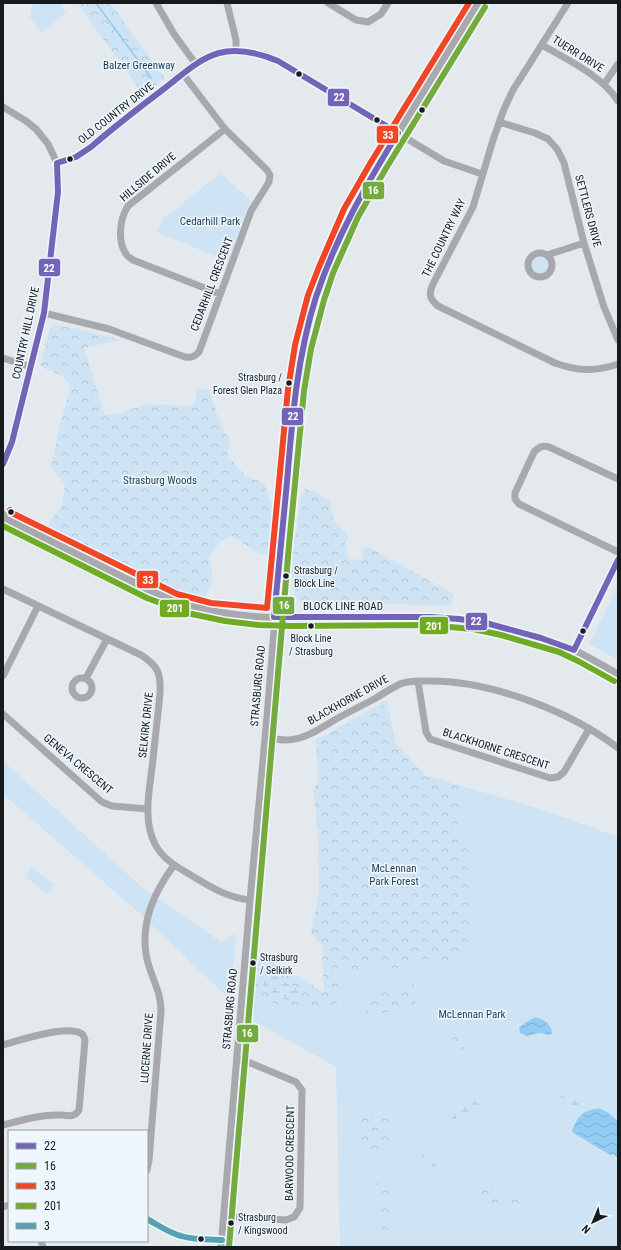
<svg xmlns="http://www.w3.org/2000/svg" width="621" height="1250" viewBox="0 0 621 1250" font-family="'Roboto Condensed',sans-serif">
	<style>
		.green { fill: #cee4f5 }
		.forest { fill: url(#forest-crowns) }
		.wetland { fill: url(#wetland-marsh) }
		.water { fill: url(#water-waves) }
		.lines { fill: none; stroke-linecap: round; stroke-linejoin: round }
		.stream { stroke: #92cbf3; stroke-width: 1.5 }
		.minor { stroke: #a8a9ac; stroke-width: 7 }
		.bus-1-casing { stroke: #eff7fe; stroke-width: 9 }
		.bus-2-casing { stroke: #eff7fe; stroke-width: 9 }
		.bus-3-casing { stroke: #eff7fe; stroke-width: 9 }
		.bus-4-casing { stroke: #eff7fe; stroke-width: 9 }
		.bus-5-casing { stroke: #eff7fe; stroke-width: 9 }
		.bus-1 { stroke: #7364b8; stroke-width: 6 }
		.bus-2 { stroke: #75aa3d; stroke-width: 6 }
		.bus-3 { stroke: #f14625; stroke-width: 6 }
		.bus-4 { stroke: #71ab24; stroke-width: 6 }
		.bus-5 { stroke: #57a2b2; stroke-width: 6 }
		.bus-dot { fill: #181b1e; stroke: #eff7fe; stroke-width: 1.5 }
		.labels { text-anchor: middle; dominant-baseline: central; stroke-width: 3; stroke-linejoin: round; paint-order: stroke }
		.bus-label { font-size: 10px; fill: #181b1e; stroke: #eff7fe; text-anchor: start }
		.street-label { font-size: 11px; fill: #181b1e; stroke: #eff7fe }
		.park-label { font-size: 11px; fill: #1c3e55; stroke: #eff7fe }
		.line-badge { stroke: #eff7fe; stroke-width: 1.5 }
		.badge-label { font-size: 11px; text-anchor: middle; font-weight: bold; fill: #fff }
	</style>
	<defs>
		<pattern id="forest-crowns" width="20" height="18" patternUnits="userSpaceOnUse"><rect width="20" height="18" fill="#cee4f5"/><path d="M2 6a3 3 0 1 1 6 0M12 15a3 3 0 1 1 6 0" fill="none" stroke="#b0c3d2"/></pattern>
		<pattern id="wetland-marsh" width="20" height="14" patternUnits="userSpaceOnUse"><rect width="20" height="14" fill="#cee4f5"/><path d="M1 5h8M5 5V1M11 12h8M15 12V8" fill="none" stroke="#b0c3d2"/></pattern>
		<pattern id="water-waves" width="16" height="10" patternUnits="userSpaceOnUse"><rect width="16" height="10" fill="#92cbf3"/><path d="M0 5q4-4 8 0t8 0" fill="none" stroke="#7daed0"/></pattern>
	</defs>
	<rect width="100%" height="100%" fill="#e4e9ee"/>
	<path class="green" d="M33,3H60L66,13L41,33L30,17Z
		M221,173L252,202L245,213L228,261L156,232L164,218Z
		M532 265a8 8 0 1 1 16 0a8 8 0 1 1-16 0Z
		M618,585V660L589,644Z
		M387,700L396,743L425,775L550,812L618,837V1247H340L336,1067L250,1019L257,954L327,997L328,956L316,740Z
		M3,761L143,888L221,942L236,933L231,996L225,995L138,912L3,794Z
		M32,867L54,885L47,894L25,876Z"/>
	<path class="forest" d="M77,3H110L165,78L144,95Z
		M54,325L84,330L121,340L84,348L105,415L115,414L148,404L191,406L195,403L198,388L209,390L219,419L230,442L227,455L247,477L264,483L272,505L268,554H260L232,536L220,542L209,557L213,580L206,596L197,598C146,580 95,558 47,532V526L62,505L65,485L51,468L58,433L71,384L60,375L46,369L40,365L50,328Z
		M305,489L310,490L330,500C332,517 332,523 347,533L349,539L345,542L349,559L363,560L362,549L368,547L454,594L450,606L299,602L295,596L292,579L293,542L297,529L300,497Z
		M381,703L385,706L395,743L423,775L461,787L457,818L470,857V948L456,961L420,959L398,969L377,964L353,972H342L336,1009L312,1006L294,1013L269,1001L254,990L260,955L324,992L322,946L311,933L319,891L318,832L313,790L320,778L315,740L352,721Z
		M413,983L418,1000L411,1006L363,1018C365,1014 366,1007 369,1004C378,991 399,986 413,983Z
		M453,1024H456C461,1030 467,1042 464,1049C450,1054 449,1032 453,1024Z
		M365,1112H375L390,1121L395,1139L391,1143L385,1145L381,1142L378,1145L380,1148L373,1153C354,1134 357,1136 365,1112Z
		M433,1153L436,1157L438,1163L428,1172C421,1167 419,1163 419,1155H424L428,1158Z
		M387,1179L392,1229L387,1242L380,1235L377,1181Z
		M483,1184H494L504,1195L521,1196L523,1203L482,1205L466,1190L476,1192Z"/>
	<path class="wetland" d="M266,971L297,989L301,993V999L294,1002L281,998L263,988L262,973Z
		M536,1083C544,1083 559,1095 567,1098C576,1102 584,1101 592,1104L580,1108H575L537,1085Z
		M469,1097L480,1104C473,1112 460,1112 454,1121L449,1118V1114L457,1109Z"/>
	<path class="water" d="M536,1017C543,1019 552,1025 552,1033L550,1035L539,1033L527,1036L520,1033L519,1028C521,1025 532,1018 536,1017Z
		M598,1108L607,1112L618,1121V1127L617,1128L618,1135V1158L613,1154L610,1155L572,1132C578,1115 581,1112 598,1108Z"/>
	<g class="lines">
		<path class="stream" d="M96,3L151,78"/>
		<path class="minor" d="M156,3L174,34L195,63
			M227,3L236,40V50
			M328,3L356,20L368,22L381,14L388,3
			M568,3L513,90L504,109L493,140L473,207L433,284C428,295 430,299 438,306L555,363C577,371 595,372 618,364
			M542,45C568,60 602,76 618,101
			M604,84L618,64
			M3,107L26,121L36,129L48,144L57,163L58,192L44,313L12,442L3,464
			M499,122L535,133L548,139L557,149L564,163L584,243L604,307L618,340
			M57,163L76,157L91,147L195,63L206,58L218,53L236,50L265,55L278,61L444,161L482,174
			M528 265a12 12 0 1 1 24 0a12 12 0 1 1-24 0Z
			M547,255L584,243
			M220,294L133,260C130,258 127,256 126,254C117,241 120,218 128,206L225,129
			M44,313L109,329L185,357C191,358 194,357 199,352L251,211L269,182L270,175L267,170L225,129L183,74
			M3,358L31,367
			M618,479L549,447C542,445 539,447 534,452L515,493V499L519,504L618,552
			M3,514L6,519L151,591C165,597 179,604 194,607C280,629 371,610 459,619C479,621 499,626 518,632C538,637 557,642 576,651C590,658 604,666 618,674
			M3,589L141,655C158,666 161,673 160,693C158,716 155,738 153,760C150,787 142,819 155,844C163,860 179,868 194,877C212,888 229,898 250,900
			M574,650L618,560
			M3,676L38,606
			M72 688a10 10 0 1 1 20 0a10 10 0 1 1-20 0Z
			M86,678L107,639
			M418,681L426,732L430,739L550,778L558,777L564,772L589,729
			M3,714L102,802L112,806L148,809
			M265,737C272,738 279,740 286,740C304,740 321,728 336,719C349,712 363,705 376,698C384,693 392,688 400,684C409,680 420,681 430,681C491,681 570,711 618,748
			M3,1045C19,1040 66,1025 80,1033C84,1034 84,1037 85,1040L79,1110C75,1117 69,1116 62,1115C42,1114 22,1120 3,1125
			M147,1170L149,1160L161,1011C161,1006 160,1000 159,995C155,981 148,968 146,954C141,920 155,891 174,865
			M3,1207L9,1205
			M224,1216L286,1220L294,1217L300,1208L302,1090L296,1082L248,1062L237,1059
			M147,1219C156,1224 165,1230 175,1234C189,1240 207,1239 222,1240
			M41,1241L43,1247
			M221,1247L250,900L267,717L281,544L296,390L303,347L316,298L326,270L351,213L378,166L478,3"/>
		<g class="bus-1-casing">
			<path id="bus-1" d="M3,464L12,442L44,313L58,192L57,163L76,157L91,147C115,126 140,107 165,88C182,75 198,59 219,53C239,48 259,53 278,61L398,133C366,185 335,239 316,297C297,357 292,420 287,482C283,527 278,572 274,617H431L459,619L486,623L541,638L574,650L618,560"/>
		</g>
		<g class="bus-2-casing">
			<path id="bus-2" d="M229,1247L289,545L304,391L311,349L324,300L333,273L358,217L385,170L485,7"/>
		</g>
		<g class="bus-3-casing">
			<path id="bus-3" d="M10,510L12,513L177,594L211,603L267,608L288,389L295,345L308,295L319,267L344,209L371,162L469,3"/>
		</g>
		<g class="bus-4-casing">
			<path id="bus-4" d="M3,526L147,598L187,613L225,621L259,625L292,626L426,625L473,629L501,635L559,652L578,661L614,681"/>
		</g>
		<g class="bus-5-casing">
			<path id="bus-5" d="M147,1219C158,1225 169,1233 181,1236C194,1240 208,1239 222,1240"/>
		</g>
		<use href="#bus-1" class="bus-1"/>
		<use href="#bus-2" class="bus-2"/>
		<use href="#bus-3" class="bus-3"/>
		<use href="#bus-4" class="bus-4"/>
		<use href="#bus-5" class="bus-5"/>
	</g>
	<g class="bus-dot">
		<circle cx="299" cy="74" r="3.5"/>
		<circle cx="422" cy="110" r="3.5"/>
		<circle cx="377" cy="120" r="3.5"/>
		<circle cx="70" cy="159" r="3.5"/>
		<circle cx="289" cy="383" r="3.5"/>
		<circle cx="11" cy="512" r="3.5"/>
		<circle cx="286" cy="576" r="3.5"/>
		<circle cx="311" cy="626" r="3.5"/>
		<circle cx="583" cy="631" r="3.5"/>
		<circle cx="253" cy="963" r="3.5"/>
		<circle cx="231" cy="1223" r="3.5"/>
		<circle cx="201" cy="1239" r="3.5"/>
	</g>
	<g class="labels">
		<g class="bus-label">
			<text x="282" y="377" text-anchor="end">Strasburg /<tspan x="282" dy="13">Forest Glen Plaza</tspan></text>
			<text x="294" y="570">Strasburg /<tspan x="294" dy="13">Block Line</tspan></text>
			<text x="311" y="638" text-anchor="middle">Block Line<tspan x="311" dy="13">/ Strasburg</tspan></text>
			<text x="260" y="957">Strasburg<tspan x="260" dy="13">/ Selkirk</tspan></text>
			<text x="238" y="1217">Strasburg<tspan x="238" dy="13">/ Kingswood</tspan></text>
		</g>
		<g class="street-label">
			<text transform="translate(578 54) rotate(32)">TUERR DRIVE</text>
			<text transform="translate(116 113) rotate(-38)">OLD COUNTRY DRIVE</text>
			<text transform="translate(148 177) rotate(-40)">HILLSIDE DRIVE</text>
			<text transform="translate(588 211) rotate(75)">SETTLERS DRIVE</text>
			<text transform="translate(444 238) rotate(-64)">THE COUNTRY WAY</text>
			<text transform="translate(212 284) rotate(-69)">CEDARHILL CRESCENT</text>
			<text transform="translate(26 333) rotate(-78)">COUNTRY HILL DRIVE</text>
			<text x="343" y="606">BLOCK LINE ROAD</text>
			<text transform="translate(258 686) rotate(-85)">STRASBURG ROAD</text>
			<text transform="translate(348 700) rotate(-29)">BLACKHORNE DRIVE</text>
			<text transform="translate(146 725) rotate(-84)">SELKIRK DRIVE</text>
			<text transform="translate(496 749) rotate(18)">BLACKHORNE CRESCENT</text>
			<text transform="translate(78 764) rotate(40)">GENEVA CRESCENT</text>
			<text transform="translate(230 1009) rotate(-85)">STRASBURG ROAD</text>
			<text transform="translate(147 1048) rotate(-86)">LUCERNE DRIVE</text>
			<text transform="translate(290 1153) rotate(-89)">BARWOOD CRESCENT</text>
		</g>
		<g class="park-label">
			<text x="139" y="65">Balzer Greenway</text>
			<text x="210" y="221">Cedarhill Park</text>
			<text x="160" y="480">Strasburg Woods</text>
			<text x="394" y="868">McLennan<tspan x="394" dy="13">Park Forest</tspan></text>
			<text x="472" y="1014">McLennan Park</text>
		</g>
	</g>
	<g class="line-badge">
		<rect x="327" y="88" width="23" height="19" rx="4" fill="#7364b8"/>
		<rect x="376" y="125" width="23" height="19" rx="4" fill="#f14625"/>
		<rect x="362" y="181" width="23" height="19" rx="4" fill="#75aa3d"/>
		<rect x="38" y="258" width="23" height="19" rx="4" fill="#7364b8"/>
		<rect x="281" y="407" width="23" height="19" rx="4" fill="#7364b8"/>
		<rect x="136" y="570" width="23" height="19" rx="4" fill="#f14625"/>
		<rect x="272" y="596" width="23" height="19" rx="4" fill="#75aa3d"/>
		<rect x="159" y="599" width="31" height="19" rx="4" fill="#71ab24"/>
		<rect x="465" y="612" width="23" height="19" rx="4" fill="#7364b8"/>
		<rect x="419" y="616" width="30" height="19" rx="4" fill="#71ab24"/>
		<rect x="236" y="1024" width="23" height="19" rx="4" fill="#75aa3d"/>
	</g>
	<g class="badge-label">
		<text x="339" y="101">22</text>
		<text x="388" y="139">33</text>
		<text x="373" y="194">16</text>
		<text x="49" y="272">22</text>
		<text x="293" y="420">22</text>
		<text x="148" y="584">33</text>
		<text x="284" y="609">16</text>
		<text x="175" y="612">201</text>
		<text x="476" y="625">22</text>
		<text x="434" y="630">201</text>
		<text x="247" y="1037">16</text>
	</g>
	<rect width="621" height="1250" fill="none" stroke="#181b1e" stroke-width="8"/>
	<rect x="8" y="1130" width="140" height="112" fill="#eff7fe" stroke="#999fa4"/>
	<rect x="16" y="1143" width="20" height="6" fill="#7364b8" stroke="#999fa4"/>
	<text x="44" y="1150" font-size="12" fill="#181b1e">22</text>
	<rect x="16" y="1163" width="20" height="6" fill="#75aa3d" stroke="#999fa4"/>
	<text x="44" y="1170" font-size="12" fill="#181b1e">16</text>
	<rect x="16" y="1183" width="20" height="6" fill="#f14625" stroke="#999fa4"/>
	<text x="44" y="1190" font-size="12" fill="#181b1e">33</text>
	<rect x="16" y="1203" width="20" height="6" fill="#71ab24" stroke="#999fa4"/>
	<text x="44" y="1210" font-size="12" fill="#181b1e">201</text>
	<rect x="16" y="1223" width="20" height="6" fill="#57a2b2" stroke="#999fa4"/>
	<text x="44" y="1230" font-size="12" fill="#181b1e">3</text>
	<g transform="translate(593 1222) rotate(224)" stroke="#eff7fe" stroke-width="3" paint-order="stroke">
	<path d="M0-3L7 15L0 10L-7 15Z" fill="#181b1e"/>
	<text y="-6" font-size="11" font-weight="bold" text-anchor="middle" fill="#181b1e">N</text>
	</g>
</svg>
